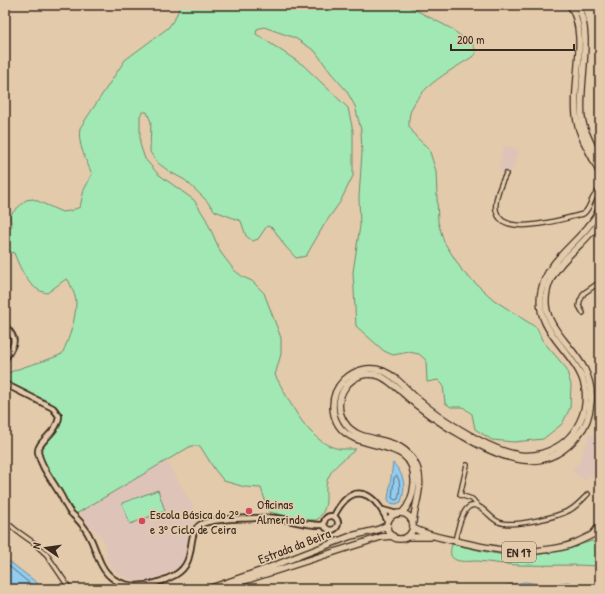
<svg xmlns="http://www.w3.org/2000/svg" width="605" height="594" viewBox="0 0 605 594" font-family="'Patrick Hand',sans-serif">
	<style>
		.built { fill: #dec3b9 }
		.green { fill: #a2e8b4; stroke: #6e8969 }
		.water { fill: #91ccf1; stroke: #6f8b9d }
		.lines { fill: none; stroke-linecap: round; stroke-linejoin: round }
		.shore { stroke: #5d6b72; stroke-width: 1 }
		.minor-casing { stroke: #3b2a1e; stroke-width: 6 }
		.tertiary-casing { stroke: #3b2a1e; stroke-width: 8 }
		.primary-casing { stroke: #3b2a1e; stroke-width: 8 }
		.minor { stroke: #e2caab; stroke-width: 3.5 }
		.tertiary { stroke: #e2caab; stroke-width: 4.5 }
		.primary { stroke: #e2caab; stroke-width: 5.5 }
		.poi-dot { fill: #d1495b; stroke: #e2caab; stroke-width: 1.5 }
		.labels { text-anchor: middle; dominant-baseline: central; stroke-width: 3.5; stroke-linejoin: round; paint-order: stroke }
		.shield { fill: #e2caab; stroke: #6d5a48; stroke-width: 1 }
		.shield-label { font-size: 12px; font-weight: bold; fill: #3b2a1e }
		.poi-label { font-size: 13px; fill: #3b2a1e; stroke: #e2caab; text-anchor: start }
		.street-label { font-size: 13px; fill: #3b2a1e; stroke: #e2caab }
	</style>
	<rect width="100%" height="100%" fill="#e2caab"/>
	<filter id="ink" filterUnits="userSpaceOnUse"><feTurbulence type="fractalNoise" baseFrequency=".025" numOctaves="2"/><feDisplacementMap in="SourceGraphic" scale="8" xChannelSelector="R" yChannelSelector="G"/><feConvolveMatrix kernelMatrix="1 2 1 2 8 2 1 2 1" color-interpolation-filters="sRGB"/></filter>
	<g filter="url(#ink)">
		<path class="built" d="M504,146H510L519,151L513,168L507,175L502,172L499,166Z
			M589,435L600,436V464L592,476L589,474L587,480L572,472L581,459V457Z
			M166,461L201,520L195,523L191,528L186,558L183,564L177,570H174L149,581L131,580L117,573L108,562L105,555L108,554L101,536L86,522L79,511Z"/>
		<path class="green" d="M181,5H406L450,28L473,45L476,51L475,55C453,70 419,85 410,113C409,117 409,122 409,126L416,137L429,149L436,171L438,222L444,242L463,272L494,300L537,328L542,340L566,368L571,385L570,408L562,424L543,439L514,442L492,440L475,429L472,414L463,407H451L445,403L443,385L438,380L427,382L426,360L419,354L409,352L393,355L384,351L356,326L353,272L360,226L359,197L362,153L361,130L355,106L346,90L331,73L315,51L295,38L264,27L257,29L256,34L303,65L348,108L353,131V176L340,202L324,225L306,256L296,258L285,246L273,228L267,226L258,239L253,241L246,236L241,221L215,211L205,199L185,180L170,172L158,163L150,152L151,122L147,112H142L140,116V144L145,159L158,174L194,200L206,219L221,253L234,270L243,277L252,281L264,293L281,338V354L275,375C289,400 308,444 340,449C345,449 351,449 356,449C347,457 334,465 329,476C321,492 333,503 317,520H307L269,512L261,488L245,487L224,481L215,470L200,446H191L76,514C64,495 44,472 41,450L60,427L62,417L58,408L49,402L7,384L5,382V375C23,365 43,363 62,354C69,339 76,319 76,302C76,296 71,287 69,281L66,279L47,293C28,289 21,270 14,253L5,250V229L12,226L10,217L12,213L26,200L33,199L62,212L70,211L80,207L84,190L92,174C86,160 77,143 80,128L125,60L168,28L175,18Z
			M158,490L165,511L130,524L122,503Z
			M592,541L600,547V566C573,564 547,566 520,565C505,565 491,562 477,561C470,561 458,563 453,558C449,555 451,548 452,544C475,549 498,556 522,556C546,555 569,548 592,541Z"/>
		<path class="water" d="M393,463C405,475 406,487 401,502L396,504L390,503L388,499Z
			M5,558L37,583L40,589H5Z
			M525,582L546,585L568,582L589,589H486Z"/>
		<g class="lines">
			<path class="shore" d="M397,476C401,482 400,492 398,499L395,500L392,498L394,478Z
				M5,563L33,586L35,589
				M509,589L525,586L546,589L567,586L576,589"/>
			<g class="minor-casing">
				<path id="minor" d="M506,174C468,247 545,224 583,214C591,209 590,197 598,192
					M583,313L579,306L580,301L584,293L600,282
					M467,465L460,495L472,499L479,507
					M5,521L17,531L34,543L47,555L70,589
					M591,535L600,523
					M455,541C457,532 462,508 471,506C481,502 490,519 499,522C512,528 557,517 570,510C577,506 582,500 588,494"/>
			</g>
			<g class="tertiary-casing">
				<path id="tertiary" d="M5,326C19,340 14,344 5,359
					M5,384L53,408L59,416C58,433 37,441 38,452C41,468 53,481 60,494C64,500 66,508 71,513C75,517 80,521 83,526C92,536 95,552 101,564C116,594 151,588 175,575C200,561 183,530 204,523C220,518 239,519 255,518C262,518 270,517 276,518C292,520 308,526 324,525
					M383,510L397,514
					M324 523a7 7 0 1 1 14 0a7 7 0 1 1-14 0Z
					M334,516C352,480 374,491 388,522"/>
			</g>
			<g class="primary-casing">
				<path id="primary" d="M570,5C589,34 572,81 576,115C578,137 592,154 600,174
					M577,5C594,34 578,84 582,118C584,133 593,147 600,161
					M402,513C410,505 413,496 414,484C417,434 359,455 339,426C335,420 333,413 333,406C333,396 337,387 344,380C354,370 369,366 383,371C398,377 409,393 422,403C444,421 490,451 519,455C532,457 545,454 557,447C569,440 578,428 583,414C600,358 532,343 541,292C547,256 586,240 600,208
					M387 526a13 13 0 1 1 26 0a13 13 0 1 1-26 0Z
					M413,522C415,504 424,485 417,467C402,430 361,448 345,423C328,399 352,366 380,376C389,380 396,387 403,393C421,410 441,424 463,436C502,459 545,478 579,434C587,425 590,413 591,401C595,351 537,336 547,291C553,261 585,246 600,221
					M413,528C427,536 444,538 460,542C492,549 518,555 551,549C559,548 568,546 575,543C584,539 592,535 600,531
					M407,537H430
					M208,589L260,571L351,536L377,530L388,525
					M219,589L381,537L393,536"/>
			</g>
			<use href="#minor" class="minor"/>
			<use href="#tertiary" class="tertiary"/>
			<use href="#primary" class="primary"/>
		</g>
	</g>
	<g class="poi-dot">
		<circle cx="249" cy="511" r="4"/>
		<circle cx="142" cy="521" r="4"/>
	</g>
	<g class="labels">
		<rect class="shield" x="502" y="542" width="34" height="20" rx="3"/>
		<g class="shield-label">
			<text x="519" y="552">EN 17</text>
		</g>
		<g class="poi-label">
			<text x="257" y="504">Oficinas<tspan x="257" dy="15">Almerindo</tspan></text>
			<text x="150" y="514">Escola Básica do 2º<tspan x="150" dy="15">e 3º Ciclo de Ceira</tspan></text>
		</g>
		<g class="street-label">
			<text transform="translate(294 546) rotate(-21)">Estrada da Beira</text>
		</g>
	</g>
	<rect width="605" height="594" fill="none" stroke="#e2caab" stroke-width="20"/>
	<rect x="10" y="10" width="585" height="574" fill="none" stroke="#3b2a1e" stroke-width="1.5" filter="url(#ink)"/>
	<g transform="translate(46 548) rotate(283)" stroke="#e2caab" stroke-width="3" paint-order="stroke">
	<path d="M0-3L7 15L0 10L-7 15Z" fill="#3b2a1e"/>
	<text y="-6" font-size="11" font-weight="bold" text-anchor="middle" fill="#3b2a1e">N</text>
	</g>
	<path d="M451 44v6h123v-6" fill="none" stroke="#3b2a1e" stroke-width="2"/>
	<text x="457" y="44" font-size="12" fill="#3b2a1e" stroke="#e2caab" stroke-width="3" paint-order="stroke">200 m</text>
</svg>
